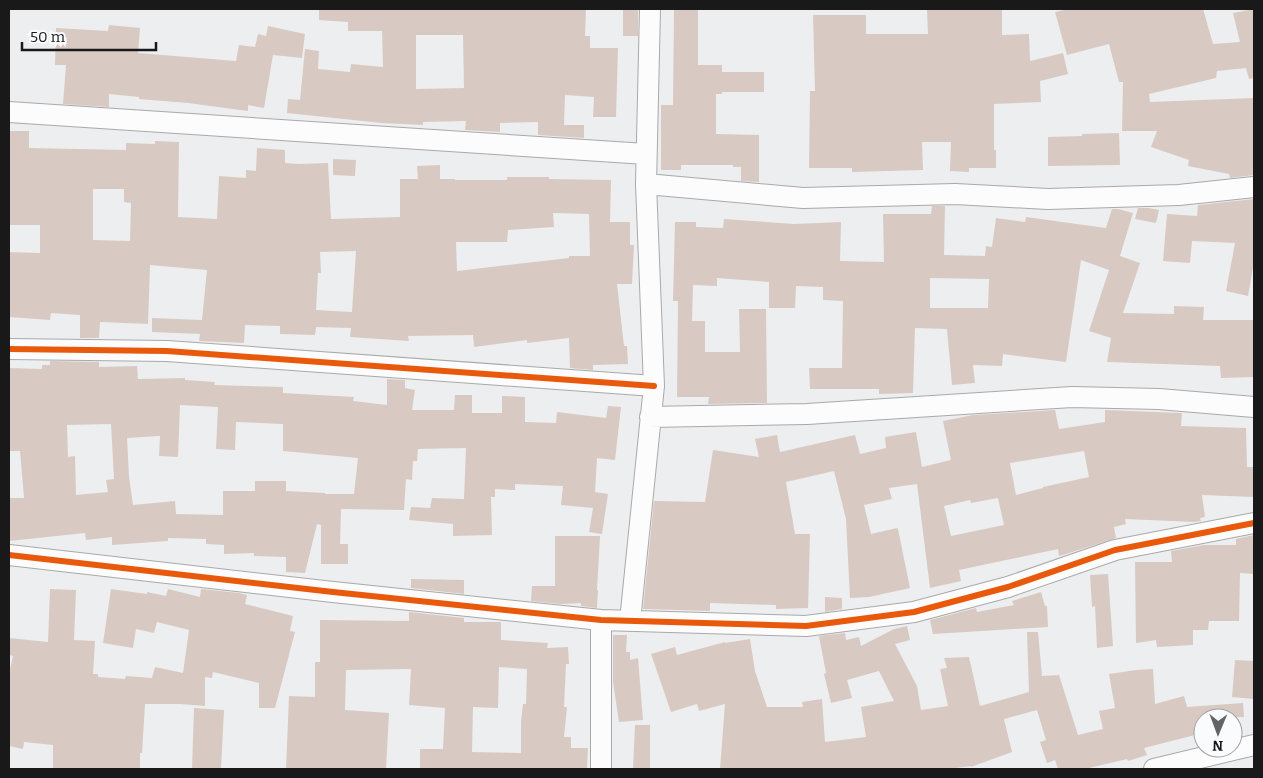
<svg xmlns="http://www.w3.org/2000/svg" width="1263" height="778" viewBox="0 0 1263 778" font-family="Bitter,serif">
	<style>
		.building { fill: #d8cac2; fill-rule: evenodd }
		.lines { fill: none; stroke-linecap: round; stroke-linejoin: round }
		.street-casing { stroke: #a9a9aa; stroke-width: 22 }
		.street { stroke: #fcfcfd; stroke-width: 20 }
		.cycleway-casing { stroke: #fafbfd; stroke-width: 9 }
		.cycleway { stroke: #e8590c; stroke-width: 6 }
	</style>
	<rect width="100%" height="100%" fill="#edeeef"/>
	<path class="building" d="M319,9H586L585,36H590V48H618L616,117H593L594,97L565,95L564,125H584V138L538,135V122L500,123V132L465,130L466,121L423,122V125L382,123L287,113L288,99L300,100L305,49L319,51L318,69L350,72L351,64L383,67L382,31H348V22L319,20ZM416,35H463L464,88L416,89Z
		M623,9H638V36H623Z
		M674,9H698V65H722V72H764V92H722V94H716V134L759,135V182L741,181V167H733V165H681V170H661V105H673Z
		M927,9H1002V35L1029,34L1030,61L1063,53L1068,74L1040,81L1041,102L994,104V150H996V168H969V172L950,171L951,142H922L923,170L852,172V168H809L810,91H815L813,15H866V34H928Z
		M1069,9H1203L1213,44L1240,42L1233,13L1254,9V78L1249,79L1246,68L1217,71L1216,78L1149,94L1150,102L1254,98V175L1230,178L1229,174L1188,166L1189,160L1151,147L1157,131H1122L1123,82H1119L1109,44L1067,55L1055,12Z
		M109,25L140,28L138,53L236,61L239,45L255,47L258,34L266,36L268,26L305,34L302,58L273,55L264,108L248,105V111L188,103L139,99V97L109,94V107L63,104L66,65H55L56,28L108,31Z
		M9,131H29V148L126,150V143L155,144V141L179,142L178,217L217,219L219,176L246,178V170L256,171L257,148L285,150V163L299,164L328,163L331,219L400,217V179H418L417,166L440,165V179H455V180H507V177H549V179L611,180L610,222H630V245H634L632,284H617L624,346H627L628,364L593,365V370L570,368L569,338L527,343V340L474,347L473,335L408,336L409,341L350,337L351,328L316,327L315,335L280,334V326L245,325L244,343L199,341L200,334L152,332V318L202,320L207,270L150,265L148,324L100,322L99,338H80V315L51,313L50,320L9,317V252L40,253V225H9ZM93,189H124V202L131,203L130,241L93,240ZM553,213L589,214L590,256H569V258L457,271L456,242H507L508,230L554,227ZM356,251L352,312L316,310L318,273H321L320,252Z
		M1119,133L1120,165L1048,166V137L1082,136V134Z
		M333,159L356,160L355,176L333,175Z
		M1254,199V262L1248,296L1226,291L1235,243L1192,241L1190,263L1163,261L1167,214L1197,216L1198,205Z
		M932,206H945L944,255L985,256L986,246L992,247L996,218L1025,222L1026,217L1106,228L1112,209H1118L1133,213L1120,256L1140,263L1123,313L1174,314V306L1204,307L1203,320H1254V377L1221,378L1220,366L1107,362L1111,338L1089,331L1109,270L1081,260L1066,362L1003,354L1002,366L973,365L975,383L952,385L947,329L915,328L913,393L879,394V389H810L809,368H842L843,301L823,300V287L796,286L795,308H769V282L717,278V286L693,285L692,321H705V352H740L739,309H766L767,403L708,404L709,397H677L678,301H673L675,222H696V227L723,228L724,219L794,224L841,222L840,261L884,262L883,214H931ZM930,278L989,279L988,308H930Z
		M1138,208H1149L1159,210L1156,223L1135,219Z
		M50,361L99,362V367L137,366L138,379L185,378V380L215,382L214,385L283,387V393L354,397L353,401L387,405V379L405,380V388L415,390L412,410H454L455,395H472V413H502V396L525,397V422L556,423L557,412L606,418L608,406L621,407L615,460L597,458L595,492L608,494L602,534L589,532L593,508L561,505L563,486L515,484V490L495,489V497H491L492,535L453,536V524L409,520L411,507L430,508L432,498L464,499L466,448L418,449L417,461H413L412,480L406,479L404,510L341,509L340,544H348V564H321V525L317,524L305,573L286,572V557L254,556V553L224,554V545L206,544V539L168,538V541L112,545V537L86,540L85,533L9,541V498H24L20,451H9V368L42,369V365H50ZM180,405L218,407L216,449L235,450L236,422L283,424V451L358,458L354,494H325V493L286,491V481H255V491H223V515L176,514L175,501L133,505L129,477L127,438L160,436L159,456L178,457ZM111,424L114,479L106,480L108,492L76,495L75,456L68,457L67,425Z
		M1055,410L1059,429L1105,422V410L1182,413L1181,426L1246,428L1247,467H1254V497L1202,495L1205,517L1200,518L1201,521L1195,522L1125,519L1126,524L1114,527L1116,538L1066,554L1059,556L1058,549L959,570L961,581L930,588L917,484L889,488L892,499L864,505L871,534L897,528L898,529L910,588L869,597L850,598L846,519L834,471L786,482L795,534H810L808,608L776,609V605L710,603V611L643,609L654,501L705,502L713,450L759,457L755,439L777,435L780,452L855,435L860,454L886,448L885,437L916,432L922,467L951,460L943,421L973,415ZM1084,451L1089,477L1043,487V488L1016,495L1010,463ZM998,498L1004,525L951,536L944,506L970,500L971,503Z
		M1254,535V574L1240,573L1239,621H1209L1208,630H1193V645L1157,647L1156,640L1136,643L1135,562H1172L1171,551L1204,545H1236V539Z
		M555,536H600L597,590H598L597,608L581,606V603L560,604L531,601L532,586H555Z
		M1108,574L1113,646L1097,648L1095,606L1092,607L1090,575Z
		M411,579L464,580V594L411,588Z
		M50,589L76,590L74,640L95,641L93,674H98V677L125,679L126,676L152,678L155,667L183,673L189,630L157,622L154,633L136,629L133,648L103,643L111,589L147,594V592L166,596L168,589L200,597L201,589L239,593L247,595L245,604L293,616L290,631L295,632L275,708H259V683L213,672L212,678L205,677V706L180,704H145L142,753H140V769H73L53,768V745L24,742L23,749L9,746V674L13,656L9,655V638L48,642Z
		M1041,592L1045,606H1047L1048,627L933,634L930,620L976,608L977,612L1014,605L1012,601Z
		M825,597L842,598V609L825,612Z
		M409,612L464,618V622H501V640L548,643L547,648L568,647L569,664H566L564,707H567L564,737H571V748H588L587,769H420V749H443L445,708L409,705L411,669L346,670L345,710L389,713L386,769H286L289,696L315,697V662H320V620L409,621ZM499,667L527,669L526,704H523L521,722V753L472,752L473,707L498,708Z
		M907,626L910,640L895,644L917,686L921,710L948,706L940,669L947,668L944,658L969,657L980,706L1029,692L1027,632H1038L1042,676L1059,675L1078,735L1103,729L1099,711L1115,708L1109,674L1136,670L1153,669L1155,704L1184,696L1187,707L1243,703L1244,717L1203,718V733L1144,748L1147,755L1128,761L1127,759L1085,769H1058L1055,760L1047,763L1040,742L1046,740L1037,710L1004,719L1012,752L971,767V766L948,769H720L725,704L699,711L697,704L671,712L651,654L675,647L677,655L725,642V643L750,639L755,671L767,707H803L802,702L822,699L825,742L866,737L861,707L894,701L879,671L847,680L852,698L831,703L824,674L826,673L819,636L845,633L846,640L859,637L861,646L894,629Z
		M613,635H627L626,652H630V660L638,658L643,720L619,722L613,682Z
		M1235,660L1254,661V699L1232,697Z
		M194,708L224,710L221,769H192Z
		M635,725H650V769H633Z"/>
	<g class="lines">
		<g class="street-casing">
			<path id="street" d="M9,112L646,154
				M646,184L803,198L955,194L1048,199L1179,195L1254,187
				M9,349L167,351L654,386
				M650,417L807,414L1072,397L1159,399L1254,407
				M9,555L333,592L601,620L806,626L914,612L1008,587L1115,550L1254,523
				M630,621L654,386L646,184L650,9
				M601,769V620
				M1154,769L1254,745"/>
		</g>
		<use href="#street" class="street"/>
		<g class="cycleway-casing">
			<path id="cycleway" d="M9,349L167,351L654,386
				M9,555L333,592L601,620L806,626L914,612L1008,587L1115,550L1254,523"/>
		</g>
		<use href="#cycleway" class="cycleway"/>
	</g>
	<rect width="1263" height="778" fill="none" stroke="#19191a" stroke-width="20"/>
	<g transform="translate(1218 733) rotate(181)"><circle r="24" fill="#fafbfd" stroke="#a0a1a2"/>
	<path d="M0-4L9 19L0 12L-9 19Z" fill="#636465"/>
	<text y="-8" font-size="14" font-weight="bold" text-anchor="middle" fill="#19191a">N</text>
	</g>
	<path d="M22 42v8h134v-8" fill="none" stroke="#19191a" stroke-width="2.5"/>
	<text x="30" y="42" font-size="15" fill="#19191a" stroke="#fafbfd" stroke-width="4" paint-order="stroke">50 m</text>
</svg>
